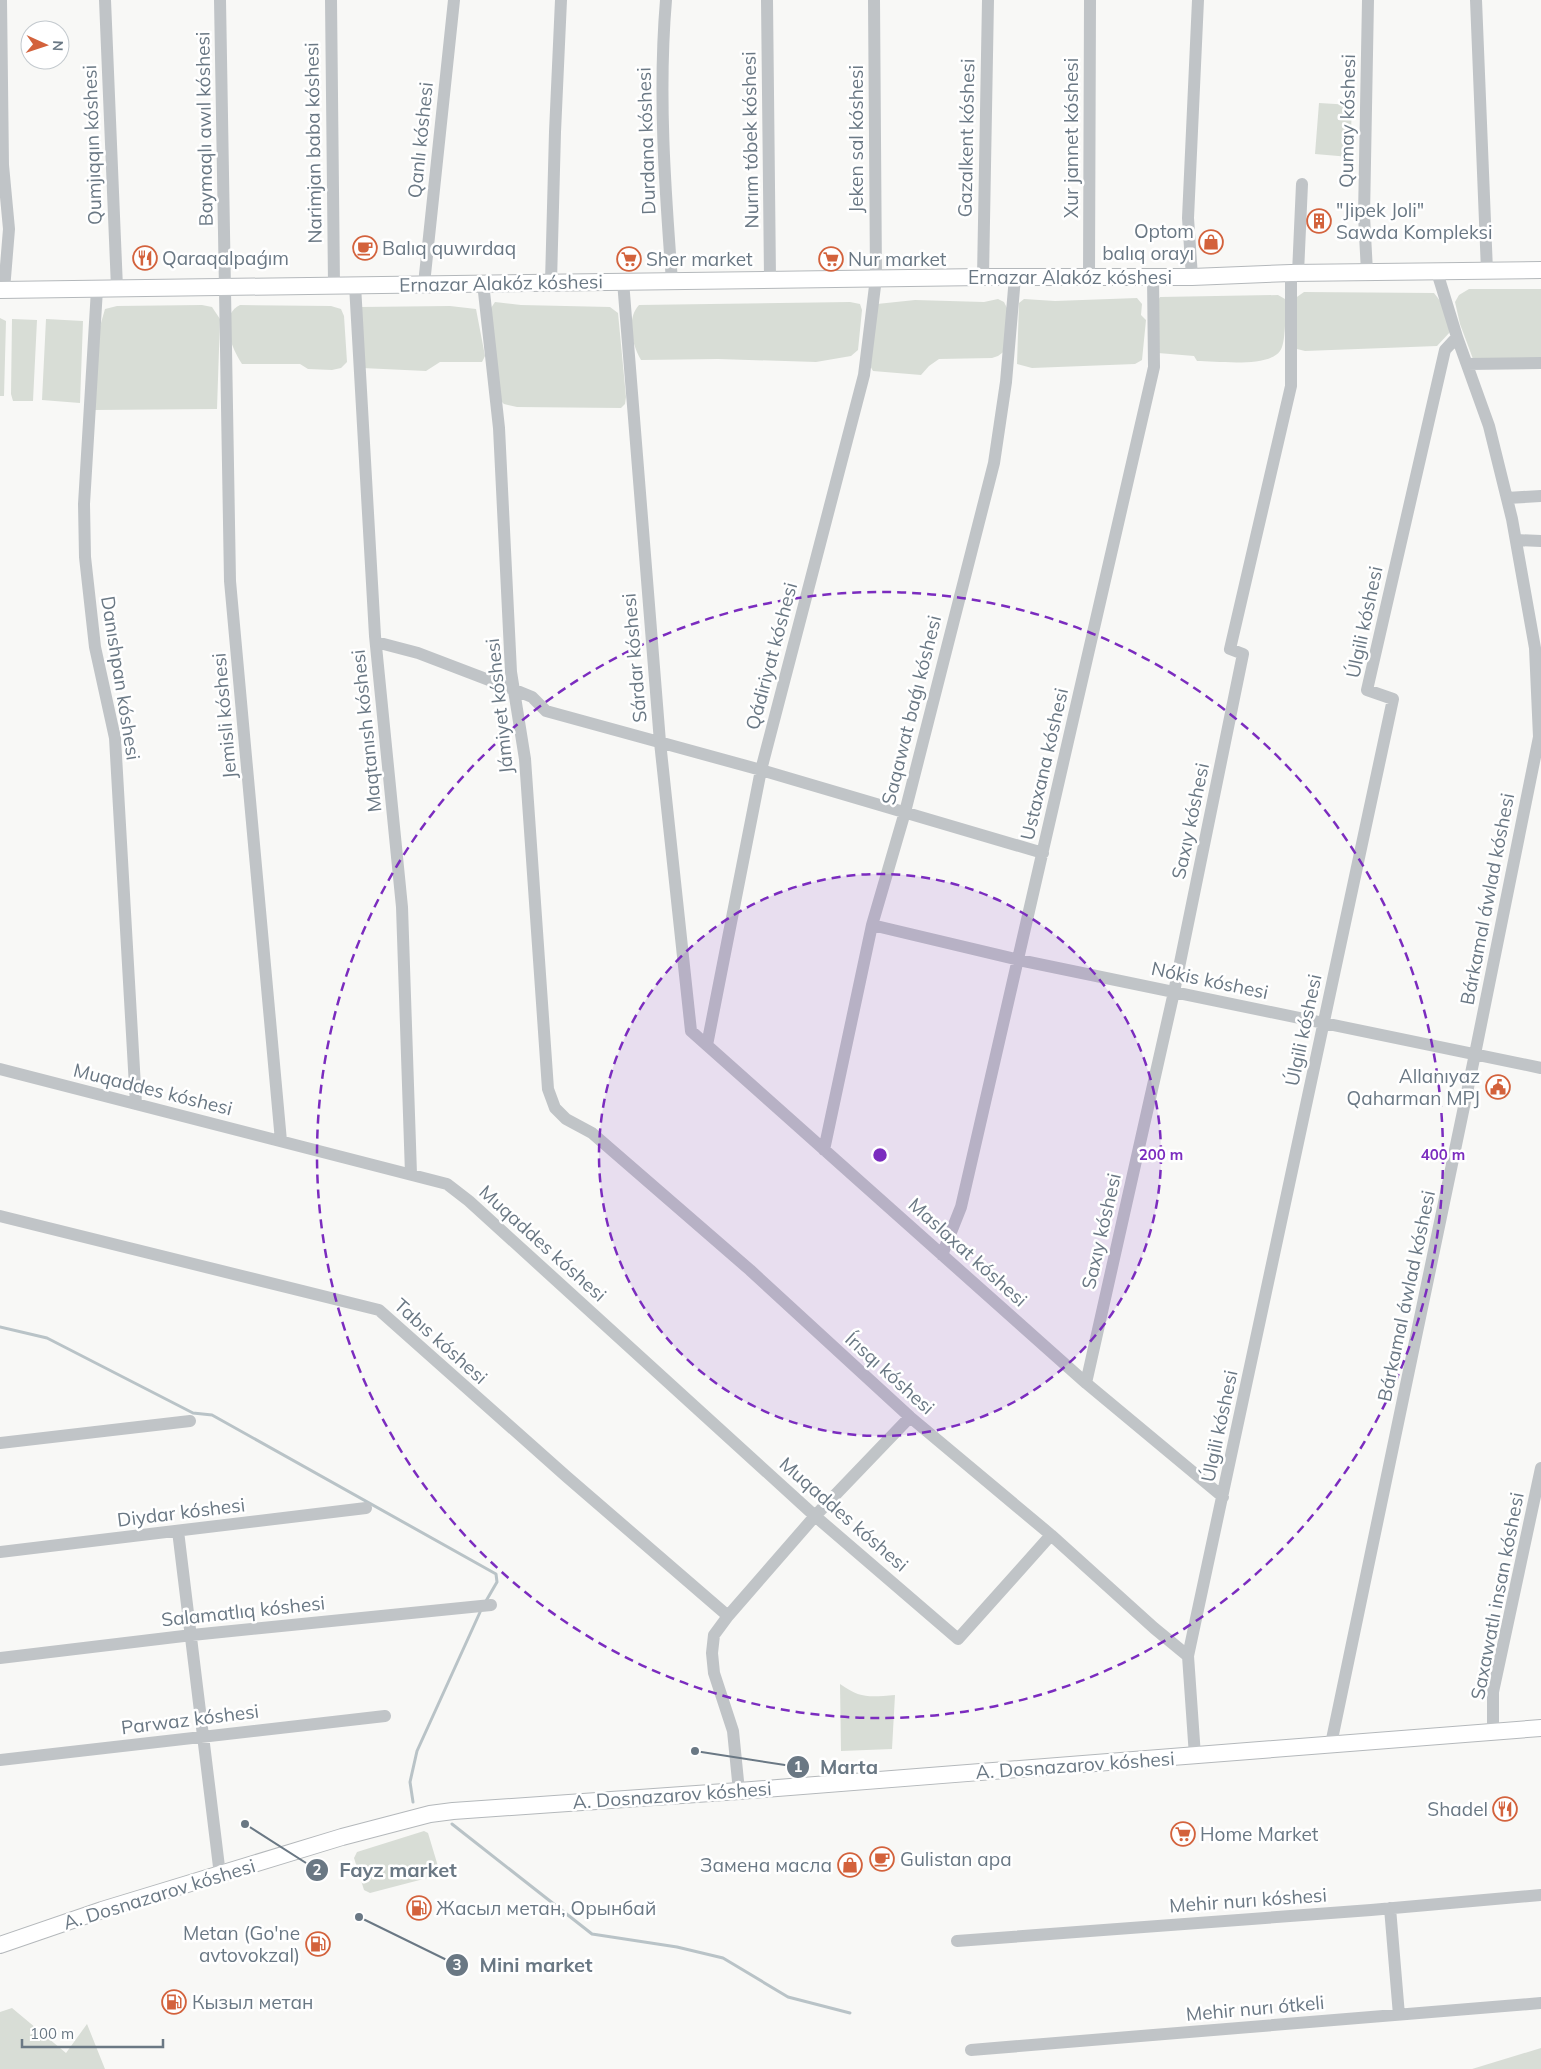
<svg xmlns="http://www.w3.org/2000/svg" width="1541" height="2069" viewBox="0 0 1541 2069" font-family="Mulish,sans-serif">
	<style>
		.green { fill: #d8ddd6 }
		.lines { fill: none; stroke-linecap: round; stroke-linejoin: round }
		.stream { stroke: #b9c3c7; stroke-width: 3 }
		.major-casing { stroke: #b4b8bb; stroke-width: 18 }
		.minor { stroke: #c0c4c7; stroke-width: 12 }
		.major { stroke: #fff; stroke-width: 16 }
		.ring { fill: none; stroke: #7b2cbf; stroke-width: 2.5; stroke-dasharray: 9 6 }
		.labels { text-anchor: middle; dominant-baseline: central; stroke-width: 5; stroke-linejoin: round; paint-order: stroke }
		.street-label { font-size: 19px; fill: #6a7884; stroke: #fff }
		.poi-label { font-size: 19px; fill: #6a7884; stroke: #fff; text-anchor: start }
		.centre { fill: #7b2cbf; stroke: #fff; stroke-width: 2.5 }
		.ring-label { font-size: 15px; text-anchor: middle; font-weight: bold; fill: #7b2cbf; stroke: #fff; stroke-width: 5; stroke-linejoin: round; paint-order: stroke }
		.leader { fill: none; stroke: #6a7884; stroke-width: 2 }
		.callout-dot { fill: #6a7884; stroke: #fff; stroke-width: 2 }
		.mark-label { font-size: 15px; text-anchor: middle; font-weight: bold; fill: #fff }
		.callout-label { font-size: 20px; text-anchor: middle; font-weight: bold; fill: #6a7884; stroke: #fff; stroke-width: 5; stroke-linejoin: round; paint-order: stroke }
	</style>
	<rect width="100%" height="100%" fill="#f8f8f6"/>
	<path class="green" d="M1319,103L1352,105L1350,157L1315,154Z
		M1469,289H1541V358L1473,359L1460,324L1455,302L1459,295Z
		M1304,292L1434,293L1441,302L1450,332L1437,346L1305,351L1297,349L1294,299Z
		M1278,295L1285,299L1286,305C1285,315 1286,344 1280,351C1268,368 1217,361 1197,361L1194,356L1158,353L1157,302L1160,297Z
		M1137,298L1142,304L1141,315L1146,320L1142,360L1135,364L1032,368L1017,364L1019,303L1024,299L1055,301Z
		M998,299L1004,302L1007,308L1006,350L998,356L992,358L939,359L929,366L921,375L873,371L869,364L877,304L915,300L984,302Z
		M495,302L521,305L610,307L618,313L626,397L625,404L621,408L517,407L504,404L498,398L491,308Z
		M850,302L860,304L862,310L858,350L851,356L816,362L718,359L641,360C632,345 626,319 639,305Z
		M202,305L212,307L220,319L217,409L94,410L99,330L105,309L117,306Z
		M240,305L331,306L341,309L344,316L347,362L341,368L332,370L308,369L300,364H242C231,347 218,316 240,305Z
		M450,306L476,309L485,356L482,362H440L426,371L362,368L360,307Z
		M0,318L6,321L4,396H0Z
		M12,319L37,320L33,401H13L11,394Z
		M46,319L83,321L80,403L42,400Z
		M840,1684C861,1699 870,1697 895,1695L892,1749L841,1751Z
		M424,1831L428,1833L440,1873L435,1876L370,1893L364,1890L354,1858L357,1852Z
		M12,2008L66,2053L87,2024L105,2069H0V2012Z
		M1541,2048V2069H1472Z"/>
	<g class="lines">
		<path class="stream" d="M0,1327L47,1338L193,1413L212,1415L496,1574L497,1582L486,1601
			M413,1802L410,1782L417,1751L481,1610
			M452,1824L592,1934L677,1947L723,1958L788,1997L850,2013"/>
		<g class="major-casing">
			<path id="major" d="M0,290L983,277H1192L1291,273L1541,270
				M0,1945L102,1910L342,1837L430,1814L453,1811L739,1791L1541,1728"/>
		</g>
		<path class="minor" d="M1,0L3,165L9,229L4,290
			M105,0L117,288
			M220,0L230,581L281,1141
			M331,0L334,285
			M666,0C658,93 665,188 672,281
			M767,0L770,279
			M1476,0L1487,271
			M1367,272L1364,216L1368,0
			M1298,273L1302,184
			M983,277L988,0
			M1089,277L1090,0
			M1192,277L1188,218L1198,0
			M623,281L660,742L691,1031L1086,1383L1223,1497
			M551,282L555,132L561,0
			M483,283L499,428L511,672L525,759L548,1089L555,1108L566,1119L592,1133L750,1270L910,1417L1051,1535L1154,1628L1188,1656
			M424,284L454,0
			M355,285L375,636L402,907L411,1174
			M97,289L84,504L85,557L95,647L115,738L136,1104
			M1467,364L1541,363
			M1507,498L1541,496
			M1516,540L1541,541
			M376,642L418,653L515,690L532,697L546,711L761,770L1043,853
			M872,925L1019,960L1541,1068
			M707,1045L761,770L864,375L876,278L874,0
			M0,1069L447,1184L469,1201L815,1516L958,1639L1051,1535
			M824,1150L872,925L905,812L994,463L1006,382L1015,277
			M0,1216L379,1310L567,1477L728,1616
			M942,1255L961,1207L1154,367L1153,277
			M1086,1383L1174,992L1243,654L1230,649L1291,386V273
			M0,1443L190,1421
			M178,1531L220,1875
			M0,1552L366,1508
			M0,1658L192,1635L491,1605
			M1493,1731V1692L1541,1468
			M1331,1744L1475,1054L1539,737L1535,648L1512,519L1489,426L1457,337L1437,272
			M1195,1756L1188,1656L1393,699L1367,690L1445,350L1457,337
			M0,1760L385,1716
			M739,1791L733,1731L714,1673L712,1653L714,1635L728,1616L815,1516L910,1417
			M1390,1908L1399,2015
			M957,1941L1371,1910L1541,1895
			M971,2050L1541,2003"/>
		<use href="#major" class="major"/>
	</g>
	<circle cx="880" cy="1155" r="281" fill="#7b2cbf" fill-opacity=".12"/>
	<g class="ring">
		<circle cx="880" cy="1155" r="281"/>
		<circle cx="880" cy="1155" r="563"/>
	</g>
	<defs>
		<g id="building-ring" transform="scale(1.25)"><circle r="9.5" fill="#fff" stroke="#d3623c" stroke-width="1.5"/><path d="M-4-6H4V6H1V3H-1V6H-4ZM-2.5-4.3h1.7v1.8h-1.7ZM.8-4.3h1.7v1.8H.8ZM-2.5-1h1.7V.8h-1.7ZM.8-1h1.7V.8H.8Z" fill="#d3623c"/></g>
		<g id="shop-ring" transform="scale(1.25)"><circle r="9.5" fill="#fff" stroke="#d3623c" stroke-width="1.5"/><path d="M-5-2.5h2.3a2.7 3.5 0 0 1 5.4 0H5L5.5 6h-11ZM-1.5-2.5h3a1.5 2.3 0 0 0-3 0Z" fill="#d3623c"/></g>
		<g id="cafe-ring" transform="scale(1.25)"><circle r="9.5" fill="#fff" stroke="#d3623c" stroke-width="1.5"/><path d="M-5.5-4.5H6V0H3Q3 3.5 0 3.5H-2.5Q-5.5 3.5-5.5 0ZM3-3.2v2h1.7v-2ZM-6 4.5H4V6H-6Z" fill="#d3623c"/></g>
		<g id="restaurant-ring" transform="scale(1.25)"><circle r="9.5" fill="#fff" stroke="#d3623c" stroke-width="1.5"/><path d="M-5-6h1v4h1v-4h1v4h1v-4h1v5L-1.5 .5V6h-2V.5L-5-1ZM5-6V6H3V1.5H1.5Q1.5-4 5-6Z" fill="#d3623c"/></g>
		<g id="supermarket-ring" transform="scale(1.25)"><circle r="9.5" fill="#fff" stroke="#d3623c" stroke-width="1.5"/><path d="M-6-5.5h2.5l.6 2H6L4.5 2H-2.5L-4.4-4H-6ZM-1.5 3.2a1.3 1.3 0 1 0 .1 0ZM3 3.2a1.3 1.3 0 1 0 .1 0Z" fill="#d3623c"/></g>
		<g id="civic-ring" transform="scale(1.25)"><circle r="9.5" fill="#fff" stroke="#d3623c" stroke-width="1.5"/><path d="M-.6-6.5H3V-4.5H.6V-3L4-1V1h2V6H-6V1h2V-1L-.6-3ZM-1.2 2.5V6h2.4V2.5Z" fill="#d3623c"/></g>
		<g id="fuel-ring" transform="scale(1.25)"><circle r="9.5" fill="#fff" stroke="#d3623c" stroke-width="1.5"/><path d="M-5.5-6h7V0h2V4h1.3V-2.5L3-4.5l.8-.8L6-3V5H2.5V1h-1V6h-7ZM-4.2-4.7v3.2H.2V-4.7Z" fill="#d3623c"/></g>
	</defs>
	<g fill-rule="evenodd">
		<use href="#building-ring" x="1319" y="221"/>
		<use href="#shop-ring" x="1211" y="242"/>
		<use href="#cafe-ring" x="365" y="248"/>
		<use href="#restaurant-ring" x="145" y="258"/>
		<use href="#supermarket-ring" x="629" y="259"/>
		<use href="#supermarket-ring" x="831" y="259"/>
		<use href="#civic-ring" x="1498" y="1087"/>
		<use href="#restaurant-ring" x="1505" y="1809"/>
		<use href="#supermarket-ring" x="1183" y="1834"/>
		<use href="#cafe-ring" x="882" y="1859"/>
		<use href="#shop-ring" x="850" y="1865"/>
		<use href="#fuel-ring" x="419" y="1908"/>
		<use href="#fuel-ring" x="318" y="1944"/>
		<use href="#fuel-ring" x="174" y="2002"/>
	</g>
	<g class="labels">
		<g class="street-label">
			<text transform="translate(1347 121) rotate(-89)">Qumay kóshesi</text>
			<text transform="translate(204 129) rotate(-91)">Baymaqlı awıl kóshesi</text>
			<text transform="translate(966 138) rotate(-89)">Gazalkent kóshesi</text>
			<text transform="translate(1071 138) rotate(-90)">Xur jannet kóshesi</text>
			<text transform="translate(856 139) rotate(-90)">Jeken sal kóshesi</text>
			<text transform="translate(420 140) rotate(-84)">Qanlı kóshesi</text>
			<text transform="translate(750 140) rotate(-91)">Nurım tóbek kóshesi</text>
			<text transform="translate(646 141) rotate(-92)">Durdana kóshesi</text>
			<text transform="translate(313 143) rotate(-91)">Narimjan baba kóshesi</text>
			<text transform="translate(92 145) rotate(-92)">Qumjıqqın kóshesi</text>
			<text x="1070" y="277">Ernazar Alakóz kóshesi</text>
			<text transform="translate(501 283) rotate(-1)">Ernazar Alakóz kóshesi</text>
			<text transform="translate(1364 622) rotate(-78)">Úlgili kóshesi</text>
			<text transform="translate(771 656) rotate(-75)">Qádiriyat kóshesi</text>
			<text transform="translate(634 658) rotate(-95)">Sárdar kóshesi</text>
			<text transform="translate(121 678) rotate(81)">Danıshpan kóshesi</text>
			<text transform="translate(499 706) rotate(-96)">Jámiyet kóshesi</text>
			<text transform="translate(911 710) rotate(-76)">Saqawat baǵı kóshesi</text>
			<text transform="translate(224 716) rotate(-95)">Jemisli kóshesi</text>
			<text transform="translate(366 731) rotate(-96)">Maqtanısh kóshesi</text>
			<text transform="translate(1044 764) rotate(-77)">Ustaxana kóshesi</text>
			<text transform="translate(1190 821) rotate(-78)">Saxıy kóshesi</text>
			<text transform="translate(1487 899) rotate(-79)">Bárkamal áwlad kóshesi</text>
			<text transform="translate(1210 980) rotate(12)">Nókis kóshesi</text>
			<text transform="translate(1303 1030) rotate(-78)">Úlgili kóshesi</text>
			<text transform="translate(153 1089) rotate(14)">Muqaddes kóshesi</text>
			<text transform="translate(1101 1231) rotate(-77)">Saxıy kóshesi</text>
			<text transform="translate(543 1243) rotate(42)">Muqaddes kóshesi</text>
			<text transform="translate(968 1252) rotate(42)">Maslaxat kóshesi</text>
			<text transform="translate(1406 1296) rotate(-78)">Bárkamal áwlad kóshesi</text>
			<text transform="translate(441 1341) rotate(42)">Tabıs kóshesi</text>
			<text transform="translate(890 1373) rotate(42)">Írısqı kóshesi</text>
			<text transform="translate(1219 1426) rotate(-78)">Úlgili kóshesi</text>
			<text transform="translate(181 1512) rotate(-7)">Diydar kóshesi</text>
			<text transform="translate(844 1514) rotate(41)">Muqaddes kóshesi</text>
			<text transform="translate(1497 1596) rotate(-79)">Saxawatlı insan kóshesi</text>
			<text transform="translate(243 1611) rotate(-6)">Salamatlıq kóshesi</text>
			<text transform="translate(190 1719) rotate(-7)">Parwaz kóshesi</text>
			<text transform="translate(1075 1765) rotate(-4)">A. Dosnazarov kóshesi</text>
			<text transform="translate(672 1795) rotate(-4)">A. Dosnazarov kóshesi</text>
			<text transform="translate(159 1894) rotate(-17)">A. Dosnazarov kóshesi</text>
			<text transform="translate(1248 1900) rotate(-4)">Mehir nurı kóshesi</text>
			<text transform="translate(1255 2008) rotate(-5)">Mehir nurı ótkeli</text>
		</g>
		<g class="poi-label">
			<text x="1336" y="210">"Jipek Joli"<tspan x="1336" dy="22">Sawda Kompleksi</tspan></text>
			<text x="1194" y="231" text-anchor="end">Optom<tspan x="1194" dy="22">balıq orayı</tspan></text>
			<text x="382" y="248">Balıq quwırdaq</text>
			<text x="162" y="258">Qaraqalpaǵım</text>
			<text x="646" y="259">Sher market</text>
			<text x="848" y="259">Nur market</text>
			<text x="1480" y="1076" text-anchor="end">Allanıyaz<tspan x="1480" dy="22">Qaharman MPJ</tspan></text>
			<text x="1488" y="1809" text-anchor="end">Shadel</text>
			<text x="1200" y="1834">Home Market</text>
			<text x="900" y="1859">Gulistan apa</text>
			<text x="832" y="1865" text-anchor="end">Замена масла</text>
			<text x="436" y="1908">Жасыл метан, Орынбай</text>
			<text x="300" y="1933" text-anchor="end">Metan (Go'ne<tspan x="300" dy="22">avtovokzal)</tspan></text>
			<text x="192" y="2002">Кызыл метан</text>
		</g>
	</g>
	<circle cx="880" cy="1155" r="8" class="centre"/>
	<g class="ring-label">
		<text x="1161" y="1160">200 m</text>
		<text x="1443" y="1160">400 m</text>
	</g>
	<path class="leader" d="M695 1751L798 1767M245 1824L317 1870M359 1917L457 1965"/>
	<g class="callout-dot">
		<circle cx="695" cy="1751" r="5"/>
		<circle cx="245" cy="1824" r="5"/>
		<circle cx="359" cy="1917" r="5"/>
		<circle cx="798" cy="1767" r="12"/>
		<circle cx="317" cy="1870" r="12"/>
		<circle cx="457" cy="1965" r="12"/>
	</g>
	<g class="mark-label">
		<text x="798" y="1772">1</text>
		<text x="317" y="1875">2</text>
		<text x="457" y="1970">3</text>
	</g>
	<g class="callout-label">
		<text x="849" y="1774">Marta</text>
		<text x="398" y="1877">Fayz market</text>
		<text x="536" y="1972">Mini market</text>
	</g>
	<g transform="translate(45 45) rotate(93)"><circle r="24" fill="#ffffff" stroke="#c3c9ce"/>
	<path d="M0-4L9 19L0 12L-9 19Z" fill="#d3623c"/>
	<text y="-8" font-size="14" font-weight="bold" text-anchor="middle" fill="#6a7884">N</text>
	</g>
	<path d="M22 2039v8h141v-8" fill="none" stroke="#6a7884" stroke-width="2.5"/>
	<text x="30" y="2039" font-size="15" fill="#6a7884" stroke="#ffffff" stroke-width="4" paint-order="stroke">100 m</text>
</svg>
